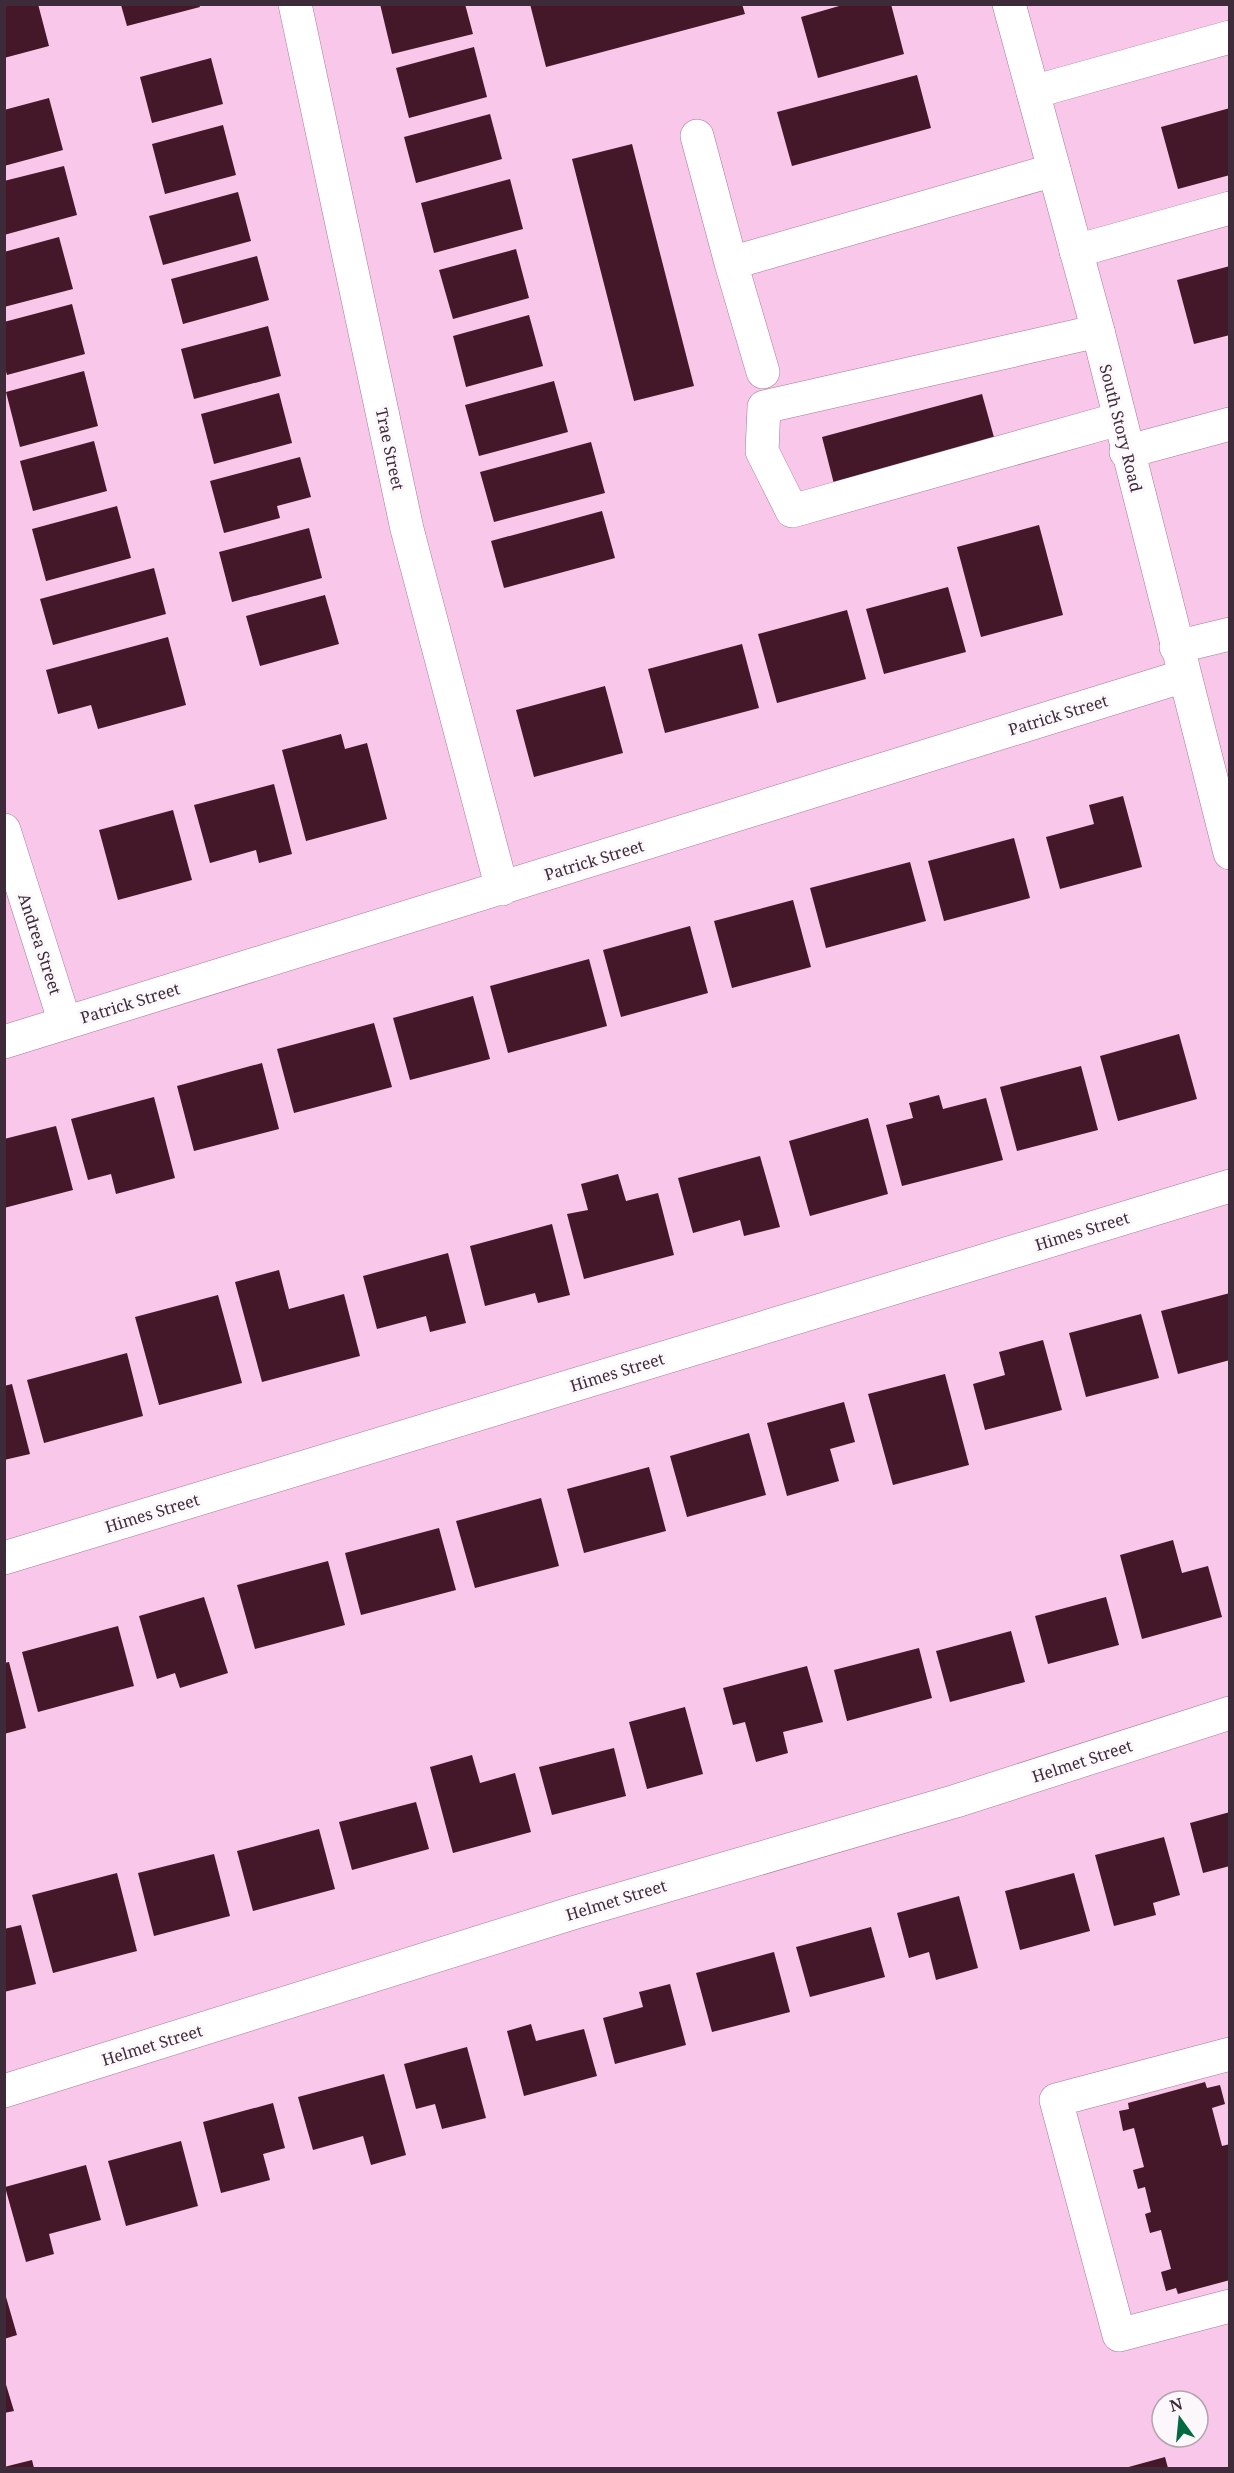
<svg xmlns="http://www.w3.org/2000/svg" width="1234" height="2473" viewBox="0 0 1234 2473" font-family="'Noto Serif',serif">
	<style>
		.building { fill: #441829 }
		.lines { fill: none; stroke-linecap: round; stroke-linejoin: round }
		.minor-casing { stroke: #a57998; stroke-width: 34 }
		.major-casing { stroke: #a57998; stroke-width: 34 }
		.minor { stroke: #fff; stroke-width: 33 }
		.major { stroke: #fff; stroke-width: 33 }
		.labels { text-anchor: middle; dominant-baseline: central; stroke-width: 6; stroke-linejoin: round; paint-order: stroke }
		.street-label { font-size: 16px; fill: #3e2b39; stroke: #fcf7fb }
	</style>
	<rect width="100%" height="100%" fill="#f8c7e9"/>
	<path class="building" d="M4,4H38L49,46L4,58Z
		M380,4H465L473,34L392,54Z
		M530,4H742L745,14L546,67Z
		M846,4H891L904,54L818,78L801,17Z
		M121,5H199L200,7L127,26Z
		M474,47L487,97L409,118L396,68Z
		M211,58L223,104L152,123L140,77Z
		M917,75L931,128L792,166L777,112Z
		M49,98L63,150L4,166V110Z
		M1230,108V175L1178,189L1161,127Z
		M490,114L502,159L416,183L404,137Z
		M223,125L236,175L165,194L152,144Z
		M632,144L694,386L634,401L572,159Z
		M64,166L77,215L4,235V181Z
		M510,179L523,229L434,253L421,203Z
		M238,192L251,241L163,265L149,216Z
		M59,237L73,289L4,307V252Z
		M516,249L529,298L453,319L439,270Z
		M257,256L269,300L183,324L171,279Z
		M1230,266V335L1194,344L1177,280Z
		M72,304L85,354L7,375L4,365V322Z
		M529,315L543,366L466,387L453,336Z
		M268,326L281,376L194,399L181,349Z
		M84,371L98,426L20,447L6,392Z
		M554,381L568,432L479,456L465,405Z
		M279,393L292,443L214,464L201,414Z
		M982,394L995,441L834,484L822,437Z
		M94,441L107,491L33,511L20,461Z
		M591,442L605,493L494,522L480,472Z
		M300,457L311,497L277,506L280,518L224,533L210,481Z
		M117,506L131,558L46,581L32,529Z
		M602,511L615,558L504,588L491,541Z
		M1039,525L1063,615L981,637L957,547Z
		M309,528L322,578L232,602L219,552Z
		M154,568L166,614L53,645L40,599Z
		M948,587L966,652L884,674L866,609Z
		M325,595L339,644L260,666L246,616Z
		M847,610L866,679L777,703L758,634Z
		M168,637L186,705L98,729L91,705L58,714L46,670Z
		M742,644L759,708L665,733L648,669Z
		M605,686L623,753L534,777L516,710Z
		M341,734L345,749L367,743L387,819L306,841L282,750Z
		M274,784L292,854L259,863L256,850L210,863L194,805Z
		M1123,796L1142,867L1060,889L1046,837L1094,824L1089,805Z
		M173,810L192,880L118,900L99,830Z
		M1014,838L1030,898L944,921L928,861Z
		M910,862L926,921L826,948L810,888Z
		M793,900L811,967L732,988L714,921Z
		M690,926L708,993L621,1017L603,950Z
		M589,959L607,1026L508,1053L490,986Z
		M473,996L490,1059L410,1080L393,1018Z
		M374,1023L392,1087L294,1113L277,1049Z
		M1179,1034L1197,1099L1118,1121L1100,1056Z
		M262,1063L279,1129L194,1151L177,1086Z
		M1081,1066L1098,1130L1017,1151L1000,1087Z
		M939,1095L943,1109L986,1098L1003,1160L902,1186L886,1125L913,1118L909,1103Z
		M154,1097L175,1178L116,1194L111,1174L88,1180L71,1119Z
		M868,1118L888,1194L810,1216L789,1141Z
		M56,1126L73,1190L4,1208V1139Z
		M760,1156L780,1227L744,1236L740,1220L693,1233L678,1178Z
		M618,1174L626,1201L658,1193L674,1255L584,1279L567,1214L588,1210L581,1184Z
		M552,1224L570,1295L538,1303L535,1293L485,1306L470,1246Z
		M448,1253L466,1323L430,1332L426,1316L377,1329L363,1276Z
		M279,1270L289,1309L344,1294L360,1356L262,1382L235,1282Z
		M1230,1293V1360L1178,1374L1161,1311Z
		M218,1295L242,1383L159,1405L135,1317Z
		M1141,1314L1159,1378L1086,1397L1069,1333Z
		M1043,1340L1062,1410L985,1430L973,1384L1005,1375L999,1352Z
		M127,1353L143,1416L44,1443L27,1380Z
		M945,1374L969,1465L893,1485L868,1394Z
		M12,1384L30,1454L4,1460V1386Z
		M844,1402L855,1442L830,1449L839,1481L787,1496L767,1423Z
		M749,1433L766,1495L687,1517L670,1456Z
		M649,1467L666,1531L584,1553L567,1489Z
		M541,1498L559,1566L475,1588L456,1521Z
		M439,1528L456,1590L361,1615L345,1553Z
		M1173,1540L1182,1573L1208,1566L1222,1617L1142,1639L1120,1555Z
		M328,1561L345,1625L255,1649L237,1585Z
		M204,1597L228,1673L180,1688L175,1673L157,1679L139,1616Z
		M1106,1597L1119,1645L1048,1664L1035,1616Z
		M118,1626L134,1686L38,1712L22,1652Z
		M1011,1631L1025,1682L950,1702L936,1651Z
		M919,1648L932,1698L847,1721L834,1670Z
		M9,1662L26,1728L4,1734V1663Z
		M807,1666L823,1722L783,1732L788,1753L756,1762L745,1722L733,1725L723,1688Z
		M685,1707L703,1774L647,1789L629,1722Z
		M614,1748L626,1796L552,1815L539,1767Z
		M472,1755L480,1783L515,1773L531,1832L453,1853L430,1767Z
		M416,1802L429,1849L352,1870L339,1822Z
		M1230,1812V1866L1203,1873L1190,1823Z
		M319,1829L335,1889L253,1911L237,1851Z
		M1164,1837L1180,1895L1153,1903L1156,1915L1114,1926L1095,1855Z
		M214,1854L230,1916L154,1936L138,1873Z
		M117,1873L137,1951L53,1973L32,1895Z
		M1074,1873L1090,1931L1020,1950L1005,1891Z
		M959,1896L978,1968L936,1980L929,1952L909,1958L897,1913Z
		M21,1925L36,1984L4,1992V1929Z
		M871,1927L885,1977L810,1997L796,1947Z
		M774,1952L790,2012L712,2032L696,1973Z
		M670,1984L686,2045L615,2064L603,2018L643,2007L639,1992Z
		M531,2024L536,2041L584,2029L597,2076L524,2096L507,2031Z
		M467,2047L486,2118L442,2129L435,2104L416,2109L404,2064Z
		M384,2074L406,2155L371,2165L363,2136L313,2150L298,2097Z
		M1205,2082L1207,2088L1220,2085L1225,2104L1212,2108L1222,2146L1230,2144V2280L1178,2294L1176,2288L1166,2291L1161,2272L1171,2269L1161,2230L1150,2233L1145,2214L1151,2212L1145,2187L1138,2189L1133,2170L1144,2167L1134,2128L1123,2131L1119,2111L1129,2109L1128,2103Z
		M273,2103L285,2148L263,2154L270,2180L221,2193L203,2122Z
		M181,2141L198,2206L126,2226L108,2161Z
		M86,2165L101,2220L49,2234L54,2254L26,2262L5,2187Z
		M4,2290L17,2335L4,2339Z
		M4,2378L14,2411L4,2413Z
		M1165,2457L1168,2468H1125Z
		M32,2460L34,2468H4V2467Z"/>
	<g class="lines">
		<g class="minor-casing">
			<path id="minor" d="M295,4L407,529L502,889
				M1033,92L1230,37
				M697,136L731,263
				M1076,251L1230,208
				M1098,331L764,407L762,451L792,511L1119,419
				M763,372L731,263L1054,170
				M1126,452L1230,424
				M1176,647L1230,634
				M4,830L65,1023
				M4,1042L1184,676
				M4,1558L1230,1186
				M1230,2054L1056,2100L1119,2335L1230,2306
				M4,2091L576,1912L956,1801L1230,1713"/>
		</g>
		<g class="major-casing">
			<path id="major" d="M1009,4L1098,331L1230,853"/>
		</g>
		<use href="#minor" class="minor"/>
		<use href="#major" class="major"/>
	</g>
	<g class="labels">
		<g class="street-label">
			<text transform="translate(1121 428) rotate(76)">South Story Road</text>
			<text transform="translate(390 449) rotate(78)">Trae Street</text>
			<text transform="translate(1058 715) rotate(-17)">Patrick Street</text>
			<text transform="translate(594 860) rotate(-17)">Patrick Street</text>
			<text transform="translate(40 944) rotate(72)">Andrea Street</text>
			<text transform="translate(130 1003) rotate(-17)">Patrick Street</text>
			<text transform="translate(1082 1231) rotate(-17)">Himes Street</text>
			<text transform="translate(617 1372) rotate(-17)">Himes Street</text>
			<text transform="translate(152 1513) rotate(-17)">Himes Street</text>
			<text transform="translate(1082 1761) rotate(-18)">Helmet Street</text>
			<text transform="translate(616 1900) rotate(-17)">Helmet Street</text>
			<text transform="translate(152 2045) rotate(-17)">Helmet Street</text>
		</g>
	</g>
	<rect width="1234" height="2473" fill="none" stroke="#3e2b39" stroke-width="12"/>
	<g transform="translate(1180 2419) rotate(345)"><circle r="28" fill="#fcf7fb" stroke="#b0a5ad" stroke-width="1.5"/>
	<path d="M0-4.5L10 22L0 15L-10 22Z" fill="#016a40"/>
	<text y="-9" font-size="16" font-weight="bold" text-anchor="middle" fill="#3e2b39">N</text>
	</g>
</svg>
